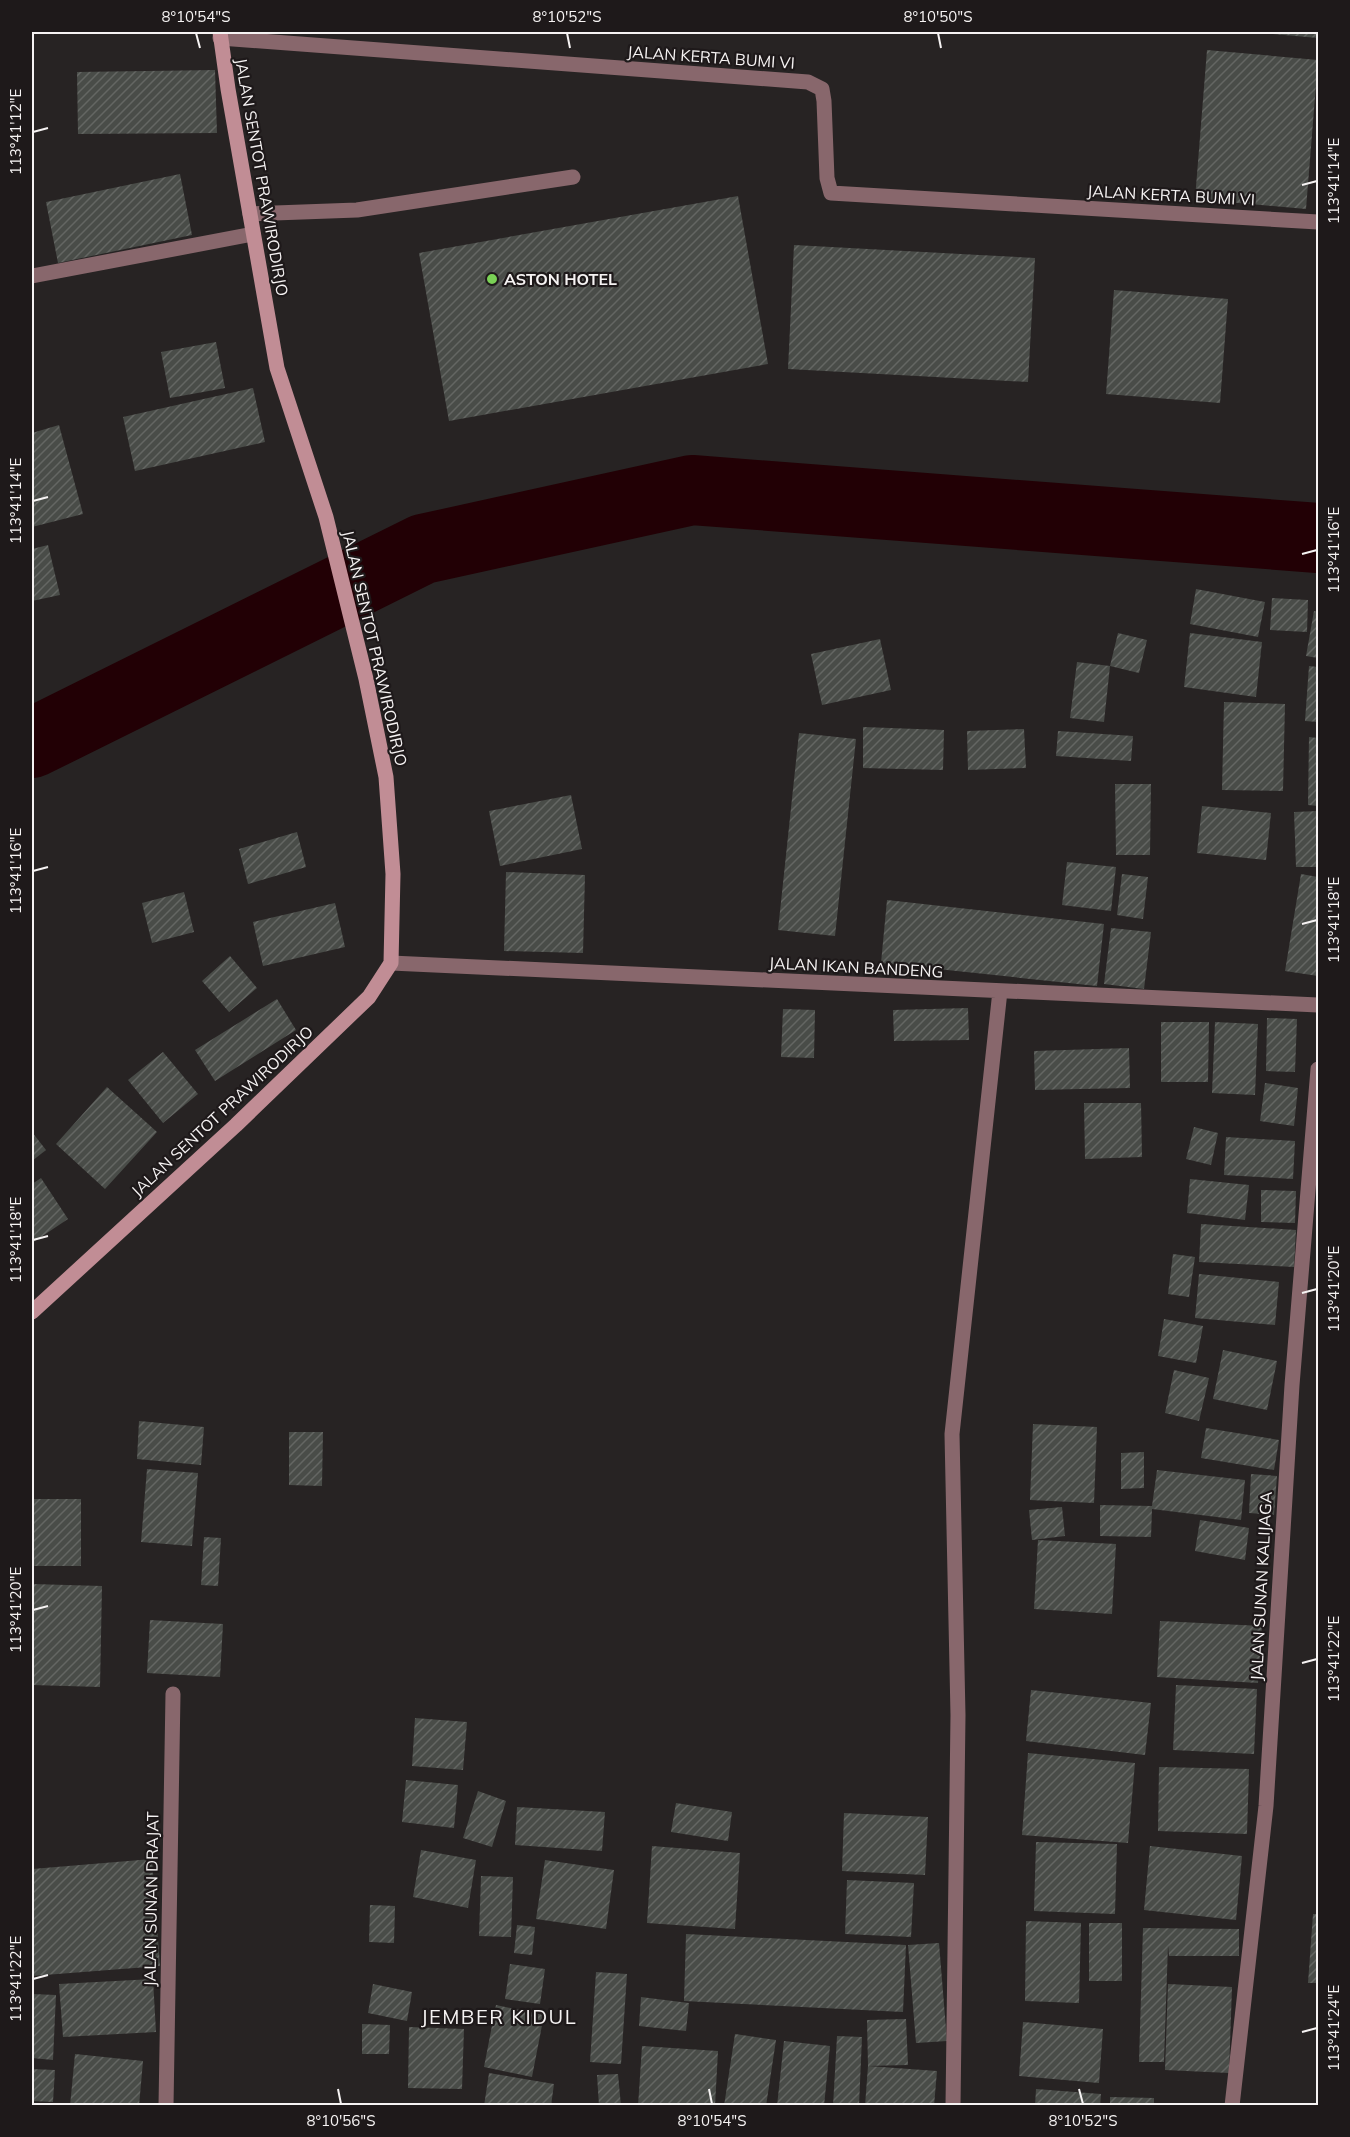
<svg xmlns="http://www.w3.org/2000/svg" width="1350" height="2137" viewBox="0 0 1350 2137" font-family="Mulish,sans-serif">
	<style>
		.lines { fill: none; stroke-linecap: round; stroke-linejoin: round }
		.river { stroke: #220005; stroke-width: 70 }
		.building { fill: url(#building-hatch) }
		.lane { stroke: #88676c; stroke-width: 15 }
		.street { stroke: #88676c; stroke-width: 15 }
		.secondary { stroke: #c18d95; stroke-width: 15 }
		.ticks { fill: none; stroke: #f6f3f3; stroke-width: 2 }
		.poi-dot { fill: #7ad156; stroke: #1e191a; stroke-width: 2 }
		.labels { text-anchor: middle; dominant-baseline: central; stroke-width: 4.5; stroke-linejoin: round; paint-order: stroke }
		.street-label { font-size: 16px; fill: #f6f3f3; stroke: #1e191a }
		.poi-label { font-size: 16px; font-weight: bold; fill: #f6f3f3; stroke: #1e191a; text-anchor: start }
		.quarter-label { font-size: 20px; letter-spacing: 1.5px; fill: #f6f3f3; stroke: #1e191a }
		.neatline { fill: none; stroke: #f6f3f3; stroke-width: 2 }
		.ticks-label { font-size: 15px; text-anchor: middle; fill: #f6f3f3 }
	</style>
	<defs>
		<pattern id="building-hatch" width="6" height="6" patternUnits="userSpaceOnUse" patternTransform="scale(1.5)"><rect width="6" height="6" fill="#494c48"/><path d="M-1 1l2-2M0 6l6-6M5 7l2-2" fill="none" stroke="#646663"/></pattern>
	</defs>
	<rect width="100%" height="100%" fill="#272323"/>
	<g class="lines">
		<path class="river" d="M32,743L423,549L692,490L1318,538"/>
	</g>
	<path class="building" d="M1262,32H1318V38L1262,33Z
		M1207,50L1318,60L1306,209L1195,199Z
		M215,70L217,133L78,134L77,72Z
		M180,174L192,235L58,263L46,202Z
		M738,196L768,364L449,421L419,253Z
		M794,245L1035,258L1028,382L788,369Z
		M1114,290L1228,299L1220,403L1106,394Z
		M216,342L225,388L170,398L161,352Z
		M253,388L265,442L135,471L123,417Z
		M59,425L83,514L32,527V433Z
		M48,545L60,595L32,601V549Z
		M1196,589L1265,602L1258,637L1190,624Z
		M1272,598L1308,600L1307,632L1270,630Z
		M1314,611L1318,612V658L1306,656Z
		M1118,633L1147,640L1139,673L1110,666Z
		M1190,633L1262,642L1256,697L1184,687Z
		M880,639L891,690L822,705L811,654Z
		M1077,662L1110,666L1104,722L1070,718Z
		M1309,666L1318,667V722L1305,721Z
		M1224,702L1285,704L1283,791L1222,790Z
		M863,727L944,730L943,770L863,768Z
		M1024,729L1026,768L968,770L967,731Z
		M1058,731L1133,736L1131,761L1056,756Z
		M799,733L856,739L835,936L778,930Z
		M1309,737L1318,738V806L1308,805Z
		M1115,784H1151L1150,855H1116Z
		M571,795L582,849L500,866L489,811Z
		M1202,806L1271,813L1266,860L1197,853Z
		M1318,811V867H1296L1294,812Z
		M297,832L306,867L248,884L239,849Z
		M1067,862L1116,867L1111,911L1062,905Z
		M506,872L585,875L583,953L504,951Z
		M1122,874L1148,877L1143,919L1117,915Z
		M1301,874L1318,877V976L1285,971Z
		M184,892L194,932L152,943L142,903Z
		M887,900L1104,924L1097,986L881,963Z
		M335,903L345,947L263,966L253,922Z
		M1111,928L1151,932L1144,989L1104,984Z
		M230,956L257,988L229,1012L202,981Z
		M277,999L296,1030L215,1081L195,1050Z
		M968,1008L969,1040L894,1041L893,1010Z
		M783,1009L815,1010L814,1058L781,1057Z
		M1267,1018L1297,1019L1295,1072L1266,1071Z
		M1161,1022H1209L1208,1082H1161Z
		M1215,1022L1258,1024L1255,1095L1212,1093Z
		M1129,1048L1130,1088L1035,1090L1034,1051Z
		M163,1052L198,1094L163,1123L128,1080Z
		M1265,1083L1298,1088L1294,1126L1260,1121Z
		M107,1087L157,1132L105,1189L56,1144Z
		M1084,1103H1141L1142,1157L1085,1159Z
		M1194,1127L1218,1133L1211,1165L1186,1159Z
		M32,1132L46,1150L32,1161Z
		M1226,1137L1295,1141L1293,1179L1224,1175Z
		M41,1178L68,1219L32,1243V1184Z
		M1190,1179L1249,1185L1245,1220L1187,1213Z
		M1261,1190L1296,1191L1295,1223L1261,1222Z
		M1201,1224L1296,1230L1294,1267L1199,1262Z
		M1173,1254L1195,1257L1189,1297L1168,1294Z
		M1199,1274L1279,1282L1275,1325L1195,1318Z
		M1164,1319L1203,1326L1196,1363L1158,1356Z
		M1223,1350L1277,1361L1267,1410L1213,1399Z
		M1174,1370L1209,1378L1199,1421L1165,1413Z
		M139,1421L204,1427L201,1465L137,1459Z
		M1033,1424L1097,1427L1094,1503L1030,1500Z
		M1206,1428L1279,1440L1274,1470L1201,1458Z
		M289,1432H323L322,1486L289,1485Z
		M1144,1452V1488L1121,1489V1453Z
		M147,1469L198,1473L192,1546L141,1542Z
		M1157,1470L1245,1480L1241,1520L1152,1509L1151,1537L1100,1536V1505L1152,1506Z
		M1251,1474L1277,1476L1274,1515L1249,1513Z
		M32,1499H81V1566H32Z
		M1062,1507L1065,1536L1032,1540L1029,1510Z
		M1200,1520L1249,1528L1245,1560L1195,1551Z
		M204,1537L221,1538L218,1586L201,1585Z
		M1038,1540L1116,1544L1112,1614L1034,1609Z
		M32,1584L102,1586L100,1687L32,1685Z
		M150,1620L223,1624L220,1677L147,1673Z
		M1160,1621L1262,1626L1258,1683L1157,1677Z
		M1176,1685L1257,1689L1254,1754L1173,1750Z
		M1031,1690L1151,1703L1145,1755L1026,1741Z
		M415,1718L467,1722L463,1770L412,1766Z
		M1028,1753L1135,1763L1128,1843L1022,1835Z
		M1159,1767L1249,1769L1247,1834L1158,1831Z
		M406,1780L458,1785L454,1828L402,1822Z
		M478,1791L506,1801L492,1847L463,1838Z
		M676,1803L732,1812L728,1841L671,1832Z
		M517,1807L605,1812L602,1851L515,1845Z
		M844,1813L928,1817L925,1875L842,1871Z
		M1036,1842L1117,1844L1115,1914L1034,1911Z
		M652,1846L740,1853L735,1929L647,1923Z
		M1150,1846L1242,1856L1236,1920L1144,1910Z
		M421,1850L476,1860L468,1908L413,1897Z
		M152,1859L160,1966L32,1976V1869Z
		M545,1860L614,1870L606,1929L536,1919Z
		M481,1876L513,1877L511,1937L479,1936Z
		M847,1880L914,1883L911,1937L845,1934Z
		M370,1905L395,1906L394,1943L369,1942Z
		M1313,1914H1318V1983H1308Z
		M1026,1921L1081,1923L1079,2003L1025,2001Z
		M1089,1923H1122V1981H1089Z
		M517,1925L535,1927L532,1955L514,1953Z
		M1143,1928L1239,1929V1956H1169L1168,1945L1164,2062H1139Z
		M686,1934L906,1945L903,2012L684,2001Z
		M939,1943L947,2041L916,2043L908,1945Z
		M510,1964L545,1969L540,2004L505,1999Z
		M596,1972L627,1974L621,2064L590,2062Z
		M153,1979L156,2032L63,2037L59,1984Z
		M373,1984L412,1992L407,2021L368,2013Z
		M1168,1984L1232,1987L1229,2073L1165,2070Z
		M32,1994L56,1995L53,2060L32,2058Z
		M641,1997L689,2003L686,2031L639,2026Z
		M496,2005L544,2015L532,2077L484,2067Z
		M906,2019L908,2065L868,2066L867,2020Z
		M1023,2022L1103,2029L1099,2083L1019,2076Z
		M362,2024L390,2025L389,2054H362Z
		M409,2027L464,2029L462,2089L408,2088Z
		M735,2034L776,2040L766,2106H724Z
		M837,2036L862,2037L859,2106H833Z
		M784,2041L830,2046L824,2106H777Z
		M642,2046L718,2051L715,2106H638Z
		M75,2054L143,2061L139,2106H70Z
		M868,2066L937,2071L934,2106H865Z
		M32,2069L55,2070L53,2102L32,2101Z
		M489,2073L554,2084L551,2106H484Z
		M618,2074L621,2106H599L597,2075Z
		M1036,2089L1101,2094L1100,2106H1035Z
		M1110,2097L1154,2098V2106H1110Z"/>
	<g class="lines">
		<path class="lane" d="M250,214L357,210L573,177"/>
		<path class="street" d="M220,38L808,82L822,89L824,101L827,178L831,193L1318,222
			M32,276L253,234
			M391,963L1318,1005
			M166,2106L173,1694
			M953,2106L958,1715L952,1434L1000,991
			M1232,2106L1266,1806L1292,1385L1318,1069"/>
		<path class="secondary" d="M32,1312L236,1125L369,997L391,963L393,874L386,777L366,679L326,517L277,368L228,89L220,32"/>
	</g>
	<path class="ticks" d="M196,33L200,48M567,33L570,48M938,33L941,48M33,132L48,128M1302,185L1317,181M33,501L48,497M1302,554L1317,550M33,871L48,867M1302,924L1317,920M33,1240L48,1236M1302,1293L1317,1289M33,1610L48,1606M1302,1663L1317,1659M33,1979L48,1975M1302,2032L1317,2028M338,2089L341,2104M709,2089L712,2104M1079,2089L1083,2104"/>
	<circle class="poi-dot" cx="492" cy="279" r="6"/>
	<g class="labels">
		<g class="street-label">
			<text transform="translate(711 57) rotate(4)">JALAN KERTA BUMI VI</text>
			<text transform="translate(262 177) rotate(80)">JALAN SENTOT PRAWIRODIRJO</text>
			<text transform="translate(1171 195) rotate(3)">JALAN KERTA BUMI VI</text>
			<text transform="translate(375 648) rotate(77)">JALAN SENTOT PRAWIRODIRJO</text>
			<text transform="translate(856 967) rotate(3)">JALAN IKAN BANDENG</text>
			<text transform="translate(222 1111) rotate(-43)">JALAN SENTOT PRAWIRODIRJO</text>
			<text transform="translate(1261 1586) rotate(-87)">JALAN SUNAN KALIJAGA</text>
			<text transform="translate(151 1899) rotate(-89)">JALAN SUNAN DRAJAT</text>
		</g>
		<g class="poi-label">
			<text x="504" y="279">ASTON HOTEL</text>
		</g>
		<g class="quarter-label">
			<text x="499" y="2016">JEMBER KIDUL</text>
		</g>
	</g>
	<rect width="1350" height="2137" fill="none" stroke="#1e191a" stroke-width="66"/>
	<rect x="33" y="33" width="1284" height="2071" class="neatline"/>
	<g class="ticks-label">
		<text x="196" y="22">8°10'54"S</text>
		<text x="567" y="22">8°10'52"S</text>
		<text x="938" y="22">8°10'50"S</text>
		<text transform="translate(16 132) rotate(-90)" y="5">113°41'12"E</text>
		<text transform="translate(1334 181) rotate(-90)" y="5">113°41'14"E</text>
		<text transform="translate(16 501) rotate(-90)" y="5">113°41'14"E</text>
		<text transform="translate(1334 550) rotate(-90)" y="5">113°41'16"E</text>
		<text transform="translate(16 871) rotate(-90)" y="5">113°41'16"E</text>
		<text transform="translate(1334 920) rotate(-90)" y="5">113°41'18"E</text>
		<text transform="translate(16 1240) rotate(-90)" y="5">113°41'18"E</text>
		<text transform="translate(1334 1289) rotate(-90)" y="5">113°41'20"E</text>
		<text transform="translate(16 1610) rotate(-90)" y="5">113°41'20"E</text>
		<text transform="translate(1334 1659) rotate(-90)" y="5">113°41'22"E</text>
		<text transform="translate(16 1979) rotate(-90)" y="5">113°41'22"E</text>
		<text transform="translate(1334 2028) rotate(-90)" y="5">113°41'24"E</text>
		<text x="341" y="2126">8°10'56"S</text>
		<text x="712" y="2126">8°10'54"S</text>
		<text x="1083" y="2126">8°10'52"S</text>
	</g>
</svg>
